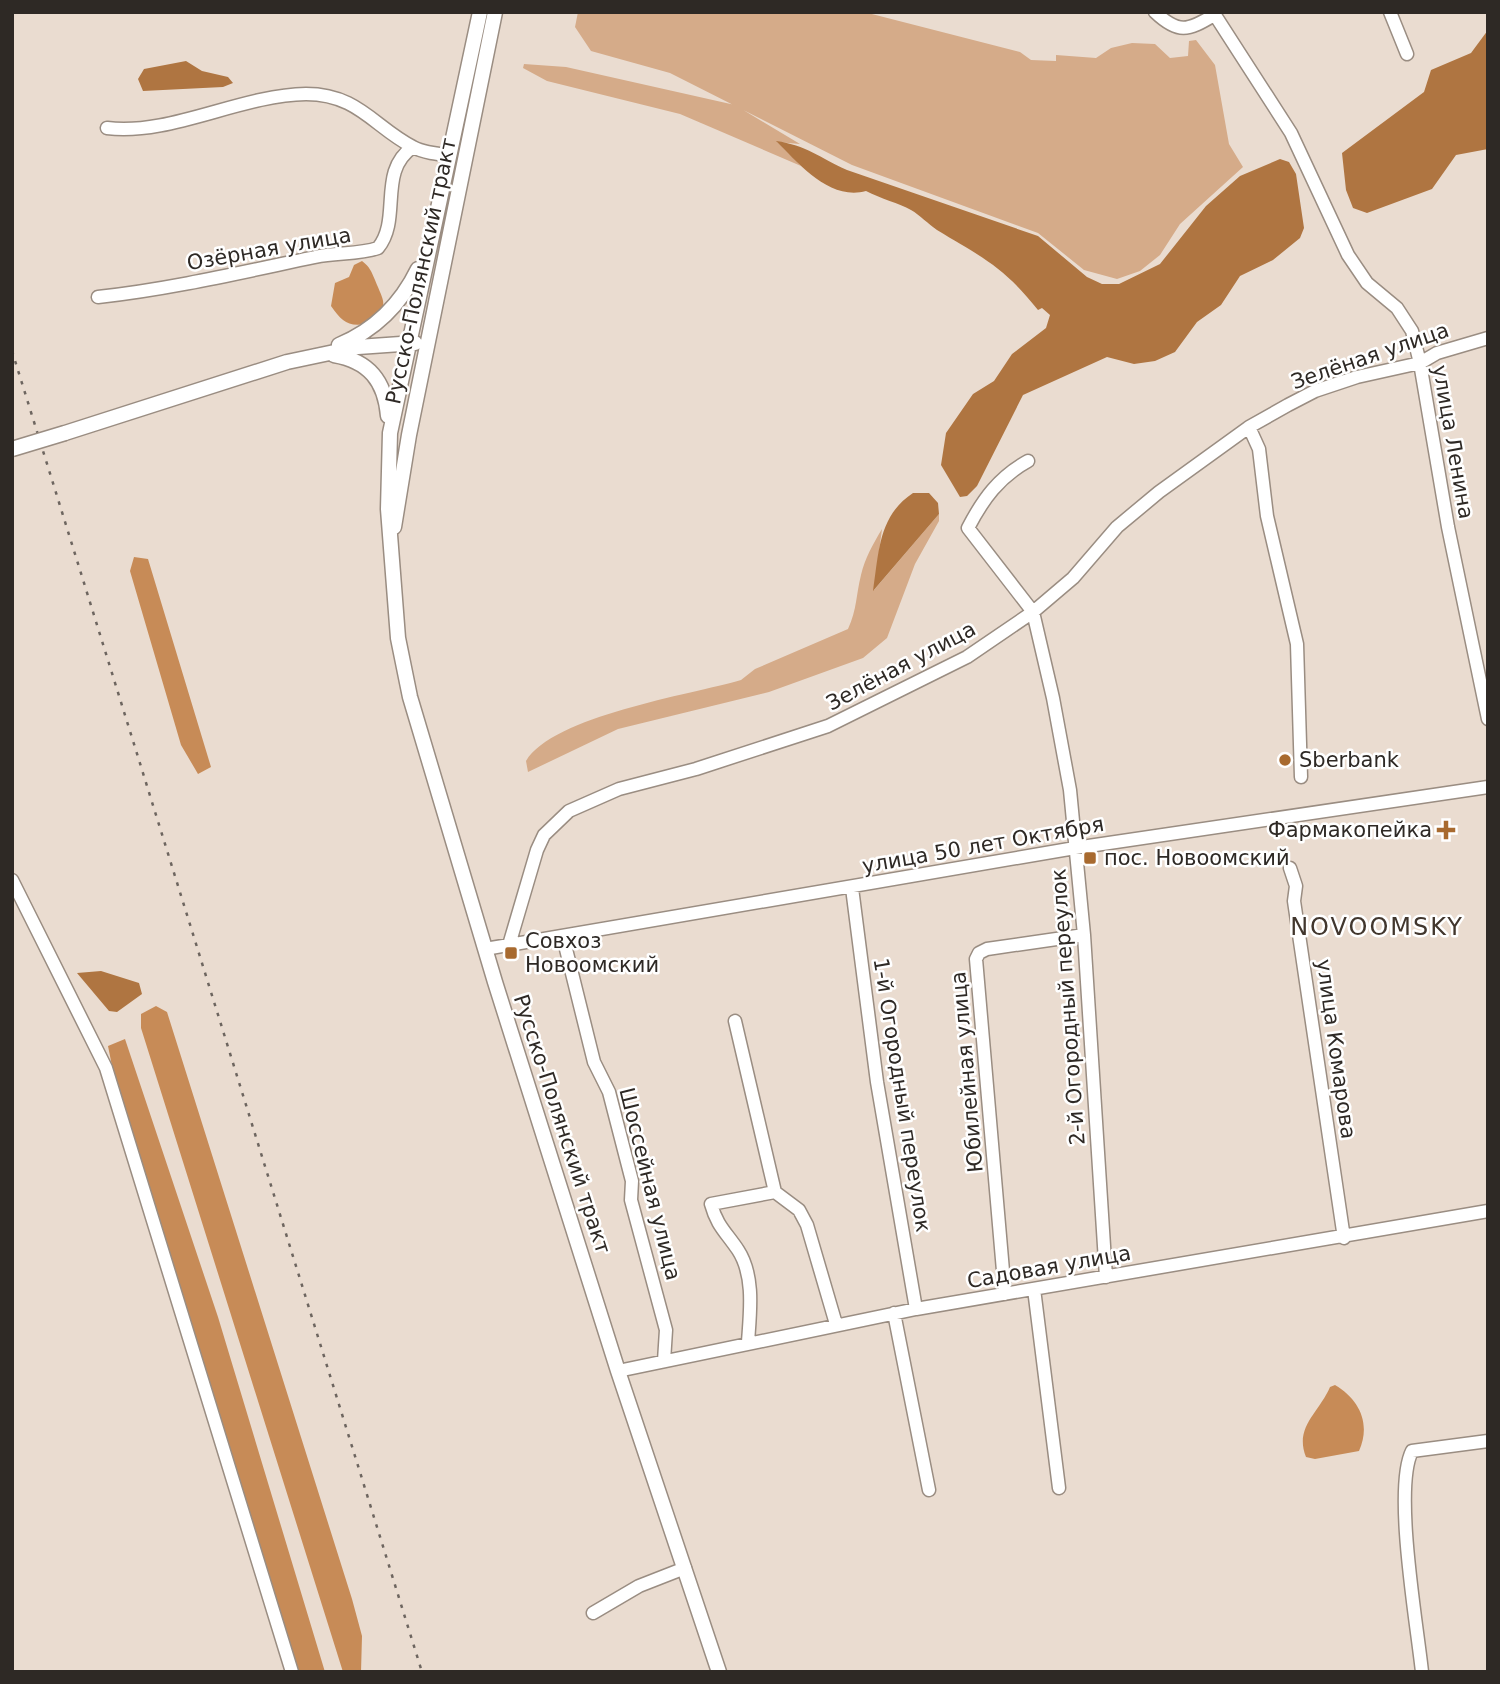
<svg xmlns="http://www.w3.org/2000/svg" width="1500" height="1684" viewBox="0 0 1500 1684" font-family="'DejaVu Sans',sans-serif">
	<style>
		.green { fill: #d5ab89 }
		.forest { fill: #c78b57 }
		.water { fill: #af7541 }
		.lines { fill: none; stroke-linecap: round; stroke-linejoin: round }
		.minor-casing { stroke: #9a8d82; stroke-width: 15 }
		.major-casing { stroke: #9a8d82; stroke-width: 17 }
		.minor { stroke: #fff; stroke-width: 12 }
		.major { stroke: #fff; stroke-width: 14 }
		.rail { stroke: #6d655f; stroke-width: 2.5; stroke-dasharray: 3.5 7; stroke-linecap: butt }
		.major-bridge-casing { stroke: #9a8d82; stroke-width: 17; stroke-linecap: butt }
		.major-bridge { stroke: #fff; stroke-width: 14 }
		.poi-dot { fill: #a86a2f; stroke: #fff; stroke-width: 2.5 }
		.labels { text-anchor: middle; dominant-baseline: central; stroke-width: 5; stroke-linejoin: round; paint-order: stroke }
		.street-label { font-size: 21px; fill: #2e2925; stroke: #fff }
		.poi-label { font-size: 21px; fill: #2e2925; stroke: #fff; text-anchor: start }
		.quarter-label { font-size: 24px; letter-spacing: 2px; fill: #41362d; stroke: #fff }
	</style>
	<rect width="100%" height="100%" fill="#eadcd0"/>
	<path class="green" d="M578,12H864L1020,52L1031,60L1056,61V55L1096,58L1111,48L1132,43L1155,44L1170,58L1188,56L1189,41L1196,40L1215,65L1229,144L1243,167L1180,224L1160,255L1140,271L1117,279L1084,270L1038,233L852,165L670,73L591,51L575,27Z
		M524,64L566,67L735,105L800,144L777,142L801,166L680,114L547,81L523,68Z
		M939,514V521L915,564L887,638L863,658L769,692L618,729L528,772L526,761C553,716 689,695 741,680L755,669L848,629C857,609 856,595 861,575C865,558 873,544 882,529L874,590Z"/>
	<path class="forest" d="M362,261C370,267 371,271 375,280C385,305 390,305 366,324C347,327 342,321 331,306L335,283L349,277L354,265Z
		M134,557L148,559L211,767L198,774L181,745L130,571Z
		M156,1006L167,1012L352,1599L362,1636L361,1672H343L141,1028V1014Z
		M125,1039L218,1317L325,1672H298L295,1666L112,1066L108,1046Z
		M1335,1385C1360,1400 1371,1424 1359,1451L1315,1459L1306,1457C1294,1427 1319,1413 1330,1387Z"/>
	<path class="water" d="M1488,30V149L1456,155L1432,189L1367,213L1353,208L1346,190L1342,153L1424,92L1431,70L1471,53Z
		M186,61L202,71L228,77L233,83L223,87L143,91L138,79L144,69Z
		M776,141C806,145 820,158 847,170L1038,236L1087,277L1102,284H1119L1160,264L1206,206L1240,176L1280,159L1289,162L1296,174L1304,228L1300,238L1273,260L1240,276L1221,305L1197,322L1175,352L1155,361L1134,364L1107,357L1023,395L977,486L967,496L960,497L941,465L946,433L973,394L994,381L1012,354L1046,328L1050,315L1042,308L1038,310C1003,266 983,258 937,230C928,224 920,215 911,210C899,203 881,199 866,191C830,201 799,164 776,141Z
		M913,493H929L938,503L939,514L873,591C879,553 878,516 913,493Z
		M101,971L139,983L142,994L117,1012L109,1011L77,973Z"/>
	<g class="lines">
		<g class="minor-casing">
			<path id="minor" d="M1155,12C1178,34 1188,31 1214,15
				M1213,12L1291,133L1348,255L1367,283L1397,308L1412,331L1420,363L1448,527L1488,719
				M1390,12L1407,54
				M107,128C170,136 240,95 306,94C358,94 374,127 413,147C424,153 438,154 450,155
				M98,297C171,289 243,272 315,257C336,252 358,255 378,248C402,219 377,171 413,147
				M1249,427L1259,449L1267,516L1297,644L1301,777
				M1028,461C999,477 983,499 968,528L1033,612L1053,698L1070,790L1084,935L1106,1277
				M1290,868L1296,886L1294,901L1344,1238
				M12,880L106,1068L292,1672
				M852,888L877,1082L916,1309
				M563,937L594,1062L609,1092L632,1181L631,1200L666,1330L664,1361
				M509,945L537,850L544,835L569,811L619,789L696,769L828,726L967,657L1033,612L1073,578L1117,527L1159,492L1249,427L1288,405L1315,391L1357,377L1420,363L1437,353L1488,338
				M485,949L1075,848L1488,787
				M735,1021L775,1192L799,1210L807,1225L836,1324
				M1034,1289L1059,1488
				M1005,1294L976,959L979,953L987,949L1084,935
				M894,1313L929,1490
				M748,1342C750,1313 755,1276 738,1250C726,1232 717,1226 711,1204L775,1192
				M618,1371L916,1309L1488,1211
				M593,1613L639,1586L685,1568
				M1422,1672C1417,1624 1393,1489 1412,1451L1488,1441"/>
		</g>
		<g class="major-casing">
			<path id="major" d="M480,12L390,433L388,509L398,638L410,697L495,982L618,1371L719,1672
				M339,345C375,330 401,304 418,269
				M334,355C369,361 385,381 388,416
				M65,433L287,362L358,347L415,343
				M394,527L409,435L495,12"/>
		</g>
		<use href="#minor" class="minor"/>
		<use href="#major" class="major"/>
		<path class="rail" d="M12,351L422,1672"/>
		<g class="major-bridge-casing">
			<path id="major-bridge" d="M12,449L65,433"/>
		</g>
		<use href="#major-bridge" class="major-bridge"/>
	</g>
	<g class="poi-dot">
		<circle cx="1285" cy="760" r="7"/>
		<path d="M1442.5 819.5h7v7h7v7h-7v7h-7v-7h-7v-7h7z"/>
		<rect x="1083" y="851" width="14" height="14" rx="3.5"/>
		<rect x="504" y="946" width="14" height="14" rx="3.5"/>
	</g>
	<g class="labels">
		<g class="street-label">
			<text transform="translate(269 249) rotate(-10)">Озёрная улица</text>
			<text transform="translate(421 271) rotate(-78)">Русско-Полянский тракт</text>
			<text transform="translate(1370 356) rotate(-19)">Зелёная улица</text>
			<text transform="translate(1453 442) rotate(80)">улица Ленина</text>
			<text transform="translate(901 666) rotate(-28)">Зелёная улица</text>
			<text transform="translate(983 845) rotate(-10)">улица 50 лет Октября</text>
			<text transform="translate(1068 1007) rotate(-94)">2-й Огородный переулок</text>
			<text transform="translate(1336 1049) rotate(82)">улица Комарова</text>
			<text transform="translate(967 1072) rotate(-95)">Юбилейная улица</text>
			<text transform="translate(902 1095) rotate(81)">1-й Огородный переулок</text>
			<text transform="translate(562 1124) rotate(72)">Русско-Полянский тракт</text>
			<text transform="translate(650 1184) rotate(76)">Шоссейная улица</text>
			<text transform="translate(1049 1267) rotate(-10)">Садовая улица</text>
		</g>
		<g class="poi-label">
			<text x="1299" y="760">Sberbank</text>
			<text x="1432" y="830" text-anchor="end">Фармакопейка</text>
			<text x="1104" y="858">пос. Новоомский</text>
			<text x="525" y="941">Совхоз<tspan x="525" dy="24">Новоомский</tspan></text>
		</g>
		<g class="quarter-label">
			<text x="1377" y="927">NOVOOMSKY</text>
		</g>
	</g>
	<rect width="1500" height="1684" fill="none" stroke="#2e2925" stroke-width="28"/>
</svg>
